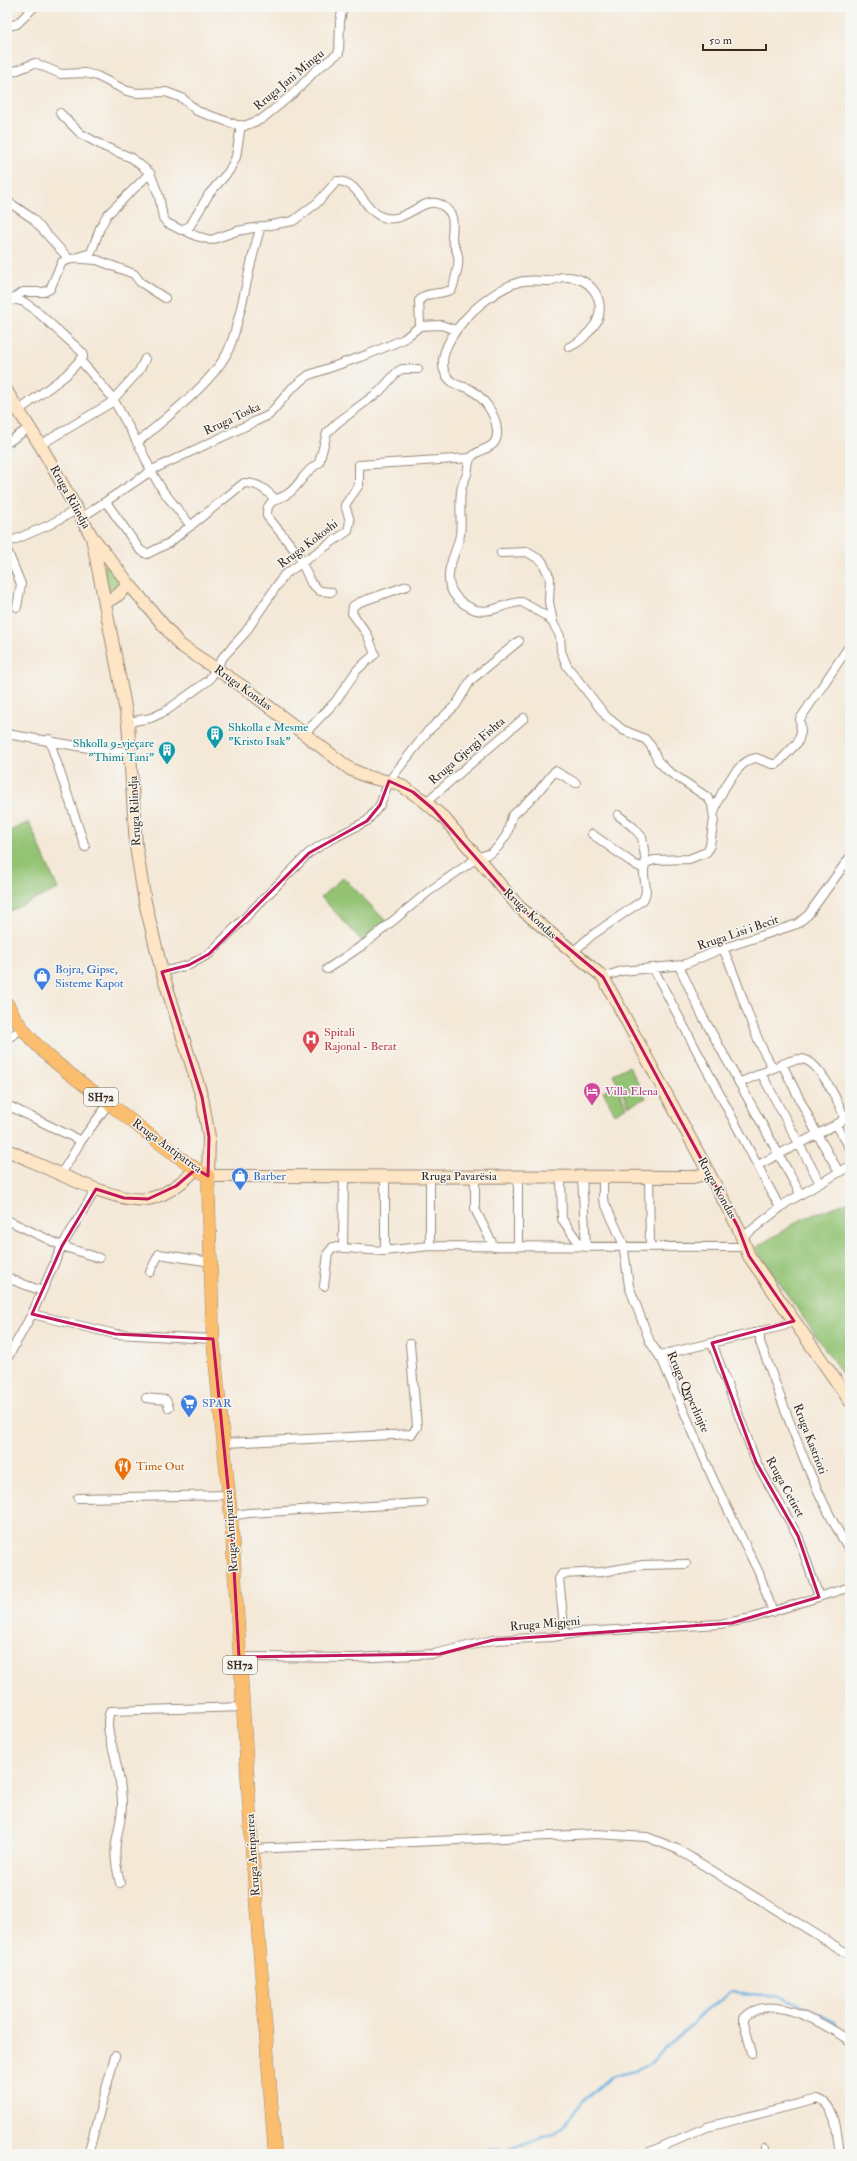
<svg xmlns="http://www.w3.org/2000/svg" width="857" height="2161" viewBox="0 0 857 2161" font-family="'IM FELL Double Pica',serif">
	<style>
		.green { fill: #93c373; stroke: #677648 }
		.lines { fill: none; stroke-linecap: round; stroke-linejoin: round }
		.stream { stroke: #69afdf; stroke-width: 2.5 }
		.street-casing { stroke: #98897a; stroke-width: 10 }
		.secondary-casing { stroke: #98897a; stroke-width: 14 }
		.primary-casing { stroke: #98897a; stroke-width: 14 }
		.street { stroke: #fff; stroke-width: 8 }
		.secondary { stroke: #fde5c5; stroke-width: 12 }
		.primary { stroke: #fbbd6e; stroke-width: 13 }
		.marked { fill: none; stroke: #c2185b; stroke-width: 3; stroke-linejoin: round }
		.labels { text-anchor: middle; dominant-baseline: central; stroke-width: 3; stroke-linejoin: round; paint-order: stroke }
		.shield { fill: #f6f6f2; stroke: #73675e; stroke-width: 1 }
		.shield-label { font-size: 11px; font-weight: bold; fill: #3b2a1e }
		.street-label { font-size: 12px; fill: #3b2a1e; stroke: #f6f6f2 }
		.culture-label { font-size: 12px; fill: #0d838f; stroke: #f6f6f2; text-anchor: start }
		.shop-label { font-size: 12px; fill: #366cbe; stroke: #f6f6f2; text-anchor: start }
		.health-label { font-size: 12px; fill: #be3a42; stroke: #f6f6f2; text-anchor: start }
		.hotel-label { font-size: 12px; fill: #b23c85; stroke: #f6f6f2; text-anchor: start }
		.food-label { font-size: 12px; fill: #c56008; stroke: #f6f6f2; text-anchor: start }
	</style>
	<rect width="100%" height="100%" fill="#f6f6f2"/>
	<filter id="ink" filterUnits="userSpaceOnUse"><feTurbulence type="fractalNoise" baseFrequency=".025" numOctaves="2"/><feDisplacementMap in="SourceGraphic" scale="8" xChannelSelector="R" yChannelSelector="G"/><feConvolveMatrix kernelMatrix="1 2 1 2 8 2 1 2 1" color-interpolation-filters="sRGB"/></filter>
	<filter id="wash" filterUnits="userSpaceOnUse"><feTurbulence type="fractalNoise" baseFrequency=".012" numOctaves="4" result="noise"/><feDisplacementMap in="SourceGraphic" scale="16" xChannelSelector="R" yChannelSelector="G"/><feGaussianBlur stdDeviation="0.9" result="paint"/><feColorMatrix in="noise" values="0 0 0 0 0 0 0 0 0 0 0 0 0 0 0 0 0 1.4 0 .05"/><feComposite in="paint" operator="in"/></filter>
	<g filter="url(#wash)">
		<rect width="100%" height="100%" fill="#f4e8d7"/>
		<path class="green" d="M103,565H107L117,577L118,589L113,592L107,588Z
			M29,822L58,889L7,912V832Z
			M343,877L387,922L363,942L321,897Z
			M629,1066L646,1098L629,1106L613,1074Z
			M616,1085L627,1107L615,1114L603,1091Z
			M850,1201V1385L755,1248L802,1219Z"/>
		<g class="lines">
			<path class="stream" d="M480,2154L490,2150H508L543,2136L555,2133L564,2126L582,2102L610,2077L638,2070L650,2064L662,2050L686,2030L707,2009L732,1992L781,1997L835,2022L839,2031"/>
		</g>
	</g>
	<g filter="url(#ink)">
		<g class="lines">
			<g class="street-casing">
				<path id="street" d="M7,26L17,24L34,7
					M7,74L35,63L61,74L85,73L97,76L127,91L137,93L166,92L182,98L197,111L237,125L244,126L262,119L295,92L316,70L339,53L340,21L343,7
					M60,113L81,134L105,147L132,158L150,173L159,196L163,218L167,223L181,230L190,226L209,194L229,171L236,157L241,125
					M7,201L32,218L69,259
					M184,230L196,236L211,240L237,231L293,221L317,203L337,181C359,181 363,208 380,216C405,228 423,192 443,206C455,214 453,223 452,236C452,243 457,249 458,256C460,265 455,280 452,289C442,296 427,290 419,301L420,326
					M81,259L97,260L134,274L140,282L165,298
					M13,299L24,302L34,309L83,353V357L65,376L18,411
					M7,302L23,292H44L50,289L62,262L91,253L100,228L107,215L150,173
					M569,347C580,343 589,333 596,323C608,301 590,275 564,277C559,277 555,280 549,281C539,281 529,279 519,282C505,286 492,295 481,304C463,318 427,359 451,381C456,386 462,386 468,388C482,395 496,414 497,430C499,452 478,446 470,459C468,464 468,469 467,474C465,480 461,485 461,492C459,506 462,521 460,535C457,552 445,569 450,586C453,596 462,604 471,608C488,617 505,602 522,602L546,616L553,623L560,636L561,651L567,666L606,716L623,730L645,739L651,746L658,761L668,771L707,797L712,804L714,819L710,845L707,852L689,859L654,860L646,863C639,874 651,888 643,900L591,936L573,952
					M80,360L112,397L141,449L151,471L163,491L191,526
					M7,443L29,428
					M137,443C165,418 208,387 226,355C233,342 236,327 240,312C247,283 252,254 261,226
					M40,445L109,404L139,371L145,359
					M106,502L140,550L147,554L169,543L244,483C259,483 266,490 276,500
					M81,518L154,469L269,415L292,388L309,375L369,354L404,339L420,326L441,325L456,330
					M7,543L49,525L76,510
					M7,550L21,584L17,607
					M501,553L527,552L542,561L550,578L549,602L553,623
					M331,592L320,591L311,583L298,554L267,516C267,511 267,507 270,504C274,498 283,498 289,493C302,483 303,472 319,463L327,433L337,423L380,391L397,372L402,369H418
					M128,722L151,718L166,711L209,680L223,657L245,633L284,575L348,531L350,521L345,505L359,485V465L471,458
					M7,734L106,751H131
					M304,734L335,702L357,670L375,654L367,634L352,613L353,606L360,602L407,586
					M49,739L85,847
					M426,802L524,718
					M714,813C718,797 737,760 756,758L772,764H777L798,742L801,732L800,719L850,645
					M592,834L634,864L640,867L646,863L642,837L633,827L618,815
					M723,949C742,987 750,1032 773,1068
					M679,966L702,1015L801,1195
					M653,968L780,1208
					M327,969L366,943L428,892L477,858L491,853L498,847L507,834L512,816L535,795L555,771L576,783
					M162,972L189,965L209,954L309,853L328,841L367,821L380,805L389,781L428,731L456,705L471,680L519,641
					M603,977L622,971L683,965L721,949L797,924L808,915L850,857
					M7,1039L22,1029
					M782,1064L817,1134L839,1172
					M761,1073L820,1183
					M739,1083L790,1061C796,1060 802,1057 808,1061C823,1069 837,1100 844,1116L841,1122L758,1165
					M7,1105L81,1141
					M836,1124L850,1148
					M61,1174L81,1141L109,1103
					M430,1176V1246
					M475,1176V1209L494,1247
					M561,1177L562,1219L581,1246
					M582,1177L586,1247
					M603,1177V1199L623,1243L629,1286L650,1342L662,1360L713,1479L759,1573L773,1612
					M649,1177L650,1246
					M7,1220L62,1246L99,1258
					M743,1237L786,1203L850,1166
					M518,1247V1176
					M343,1248L344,1175
					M385,1251V1175
					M150,1272L159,1254L211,1262
					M7,1278L42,1291
					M324,1286L328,1253L333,1247L383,1251L430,1246L746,1247
					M32,1314L115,1334L213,1339
					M760,1331V1342C787,1413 810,1487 850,1551
					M712,1343L756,1462L798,1536L819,1597
					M660,1355L783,1326L794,1321
					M7,1359L32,1314L62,1246L96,1189
					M146,1398L166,1400L169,1408
					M225,1443L412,1434L417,1427L410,1344
					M78,1498L229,1495
					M231,1516L248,1513L423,1503
					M565,1635L559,1579L562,1574L602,1572L643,1565L686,1564
					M239,1657L356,1658L434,1654L493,1640L553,1637L581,1632L720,1624L752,1618L850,1587
					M252,1849L596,1834L647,1837L677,1849L850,1955
					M120,1883C117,1870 114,1857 116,1843C118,1830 122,1818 122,1804C122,1791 119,1775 116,1762C113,1745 104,1728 110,1711L245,1707
					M752,2053L744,2023V2018C770,1990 826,2025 850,2041
					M765,2149L766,2154
					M88,2154L115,2056
					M645,2154L707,2127L818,2099C837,2105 837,2137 840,2154"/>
			</g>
			<g class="secondary-casing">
				<path id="secondary" d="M7,392L42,448L92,537L128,722L136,846L145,902L162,972L202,1097L209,1137L208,1176L693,1177L708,1173
					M94,539L129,584L180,645L242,686L350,769L368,777L399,784L423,800L444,818L519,907L603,977L738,1227L749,1256L850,1401
					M105,603L118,595L129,584
					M7,1150C38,1163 116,1205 147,1199C166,1196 183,1182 196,1169"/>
			</g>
			<g class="primary-casing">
				<path id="primary" d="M7,1004C30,1050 75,1077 115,1108C145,1131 175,1157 208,1176L213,1339L231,1516L252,1849L275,2154"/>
			</g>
			<use href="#street" class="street"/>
			<use href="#secondary" class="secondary"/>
			<use href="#primary" class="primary"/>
		</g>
	</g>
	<path class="marked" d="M389,781L413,792L433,809L519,907L603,977L738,1227L749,1256L794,1321L712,1343L756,1462L798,1536L819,1597L732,1623L493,1640L440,1654L239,1657L231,1516L213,1339L115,1334L32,1314L62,1246L96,1189L124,1198L148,1199L176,1186L196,1169L208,1176L209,1137L202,1097L162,972L189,965L209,954L309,853L367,821L380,805Z"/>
	<defs>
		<g id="building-pin" transform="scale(0.9)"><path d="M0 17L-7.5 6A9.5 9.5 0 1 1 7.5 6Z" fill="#0f9aa8" stroke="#f6f6f2"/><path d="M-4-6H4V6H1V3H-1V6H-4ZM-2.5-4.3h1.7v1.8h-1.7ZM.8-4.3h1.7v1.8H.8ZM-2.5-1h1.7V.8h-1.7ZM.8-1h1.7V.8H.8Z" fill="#fff"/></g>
		<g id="shop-pin" transform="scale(0.9)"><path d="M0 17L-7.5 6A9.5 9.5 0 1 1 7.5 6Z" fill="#3f7fe0" stroke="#f6f6f2"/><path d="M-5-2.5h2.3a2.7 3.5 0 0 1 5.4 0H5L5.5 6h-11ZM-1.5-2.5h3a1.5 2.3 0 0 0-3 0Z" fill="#fff"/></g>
		<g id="hospital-pin" transform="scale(0.9)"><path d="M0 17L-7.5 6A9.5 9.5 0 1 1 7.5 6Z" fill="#e0444e" stroke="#f6f6f2"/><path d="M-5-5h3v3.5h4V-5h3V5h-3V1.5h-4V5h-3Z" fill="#fff"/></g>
		<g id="hotel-pin" transform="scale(0.9)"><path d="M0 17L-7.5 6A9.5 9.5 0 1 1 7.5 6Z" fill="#d1479c" stroke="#f6f6f2"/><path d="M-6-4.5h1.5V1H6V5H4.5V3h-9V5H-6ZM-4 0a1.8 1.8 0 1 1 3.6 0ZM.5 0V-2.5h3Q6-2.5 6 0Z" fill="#fff"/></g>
		<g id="supermarket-pin" transform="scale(0.9)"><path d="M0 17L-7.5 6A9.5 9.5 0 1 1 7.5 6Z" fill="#3f7fe0" stroke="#f6f6f2"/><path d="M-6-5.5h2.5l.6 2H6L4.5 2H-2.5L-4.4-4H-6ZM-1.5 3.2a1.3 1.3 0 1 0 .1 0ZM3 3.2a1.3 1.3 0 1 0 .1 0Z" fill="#fff"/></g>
		<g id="restaurant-pin" transform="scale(0.9)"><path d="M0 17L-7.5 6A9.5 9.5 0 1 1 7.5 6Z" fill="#e8710a" stroke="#f6f6f2"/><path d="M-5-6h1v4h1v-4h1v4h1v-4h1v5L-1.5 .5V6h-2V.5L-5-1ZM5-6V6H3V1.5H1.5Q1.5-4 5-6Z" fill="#fff"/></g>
	</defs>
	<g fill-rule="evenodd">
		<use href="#building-pin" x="215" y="734"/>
		<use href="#building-pin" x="167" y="750"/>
		<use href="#shop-pin" x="42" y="976"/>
		<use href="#hospital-pin" x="311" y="1039"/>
		<use href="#hotel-pin" x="592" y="1091"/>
		<use href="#shop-pin" x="240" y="1176"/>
		<use href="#supermarket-pin" x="189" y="1403"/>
		<use href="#restaurant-pin" x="123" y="1466"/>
	</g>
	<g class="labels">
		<g class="shield">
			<rect x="84" y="1088" width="34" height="18" rx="3"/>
			<rect x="223" y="1656" width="34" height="18" rx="3"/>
		</g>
		<g class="shield-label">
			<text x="101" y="1097">SH72</text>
			<text x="240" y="1665">SH72</text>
		</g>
		<g class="street-label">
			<text transform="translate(289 80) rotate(-40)">Rruga Jani Mingu</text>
			<text transform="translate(232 419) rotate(-25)">Rruga Toska</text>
			<text transform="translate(70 497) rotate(61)">Rruga Rilindja</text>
			<text transform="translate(308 544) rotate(-37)">Rruga Kokoshi</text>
			<text transform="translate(243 688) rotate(36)">Rruga Kondas</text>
			<text transform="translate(467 751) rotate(-41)">Rruga Gjergj Fishta</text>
			<text transform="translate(135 811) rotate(-93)">Rruga Rilindja</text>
			<text transform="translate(530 914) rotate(43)">Rruga Kondas</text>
			<text transform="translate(738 933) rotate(-19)">Rruga Lisi i Becit</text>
			<text transform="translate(167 1146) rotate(36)">Rruga Antipatrea</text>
			<text x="459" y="1176">Rruga Pavarësia</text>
			<text transform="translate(717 1188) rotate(61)">Rruga Kondas</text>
			<text transform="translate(688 1392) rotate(66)">Rruga Qyperlinjte</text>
			<text transform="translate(810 1439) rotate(69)">Rruga Kastrioti</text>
			<text transform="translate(785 1487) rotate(61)">Rruga Cetiret</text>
			<text transform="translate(231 1531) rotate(-94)">Rruga Antipatrea</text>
			<text transform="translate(545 1624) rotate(-5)">Rruga Migjeni</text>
			<text transform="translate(253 1855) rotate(-94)">Rruga Antipatrea</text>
		</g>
		<g class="culture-label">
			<text x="228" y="727">Shkolla e Mesme<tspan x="228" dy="14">"Kristo Isak"</tspan></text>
			<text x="154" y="743" text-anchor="end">Shkolla 9-vjeçare<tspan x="154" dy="14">"Thimi Tani"</tspan></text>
		</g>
		<g class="shop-label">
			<text x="55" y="969">Bojra, Gipse,<tspan x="55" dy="14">Sisteme Kapot</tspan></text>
			<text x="253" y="1176">Barber</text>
			<text x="202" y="1403">SPAR</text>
		</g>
		<g class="health-label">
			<text x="324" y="1032">Spitali<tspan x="324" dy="14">Rajonal - Berat</tspan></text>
		</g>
		<g class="hotel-label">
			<text x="605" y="1091">Villa Elena</text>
		</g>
		<g class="food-label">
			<text x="136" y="1466">Time Out</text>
		</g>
	</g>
	<rect width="857" height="2161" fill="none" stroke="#f6f6f2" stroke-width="24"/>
	<path d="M703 44v6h63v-6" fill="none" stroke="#3b2a1e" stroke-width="2"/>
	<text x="709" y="44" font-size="12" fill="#3b2a1e" stroke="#f6f6f2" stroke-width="3" paint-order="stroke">50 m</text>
</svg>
